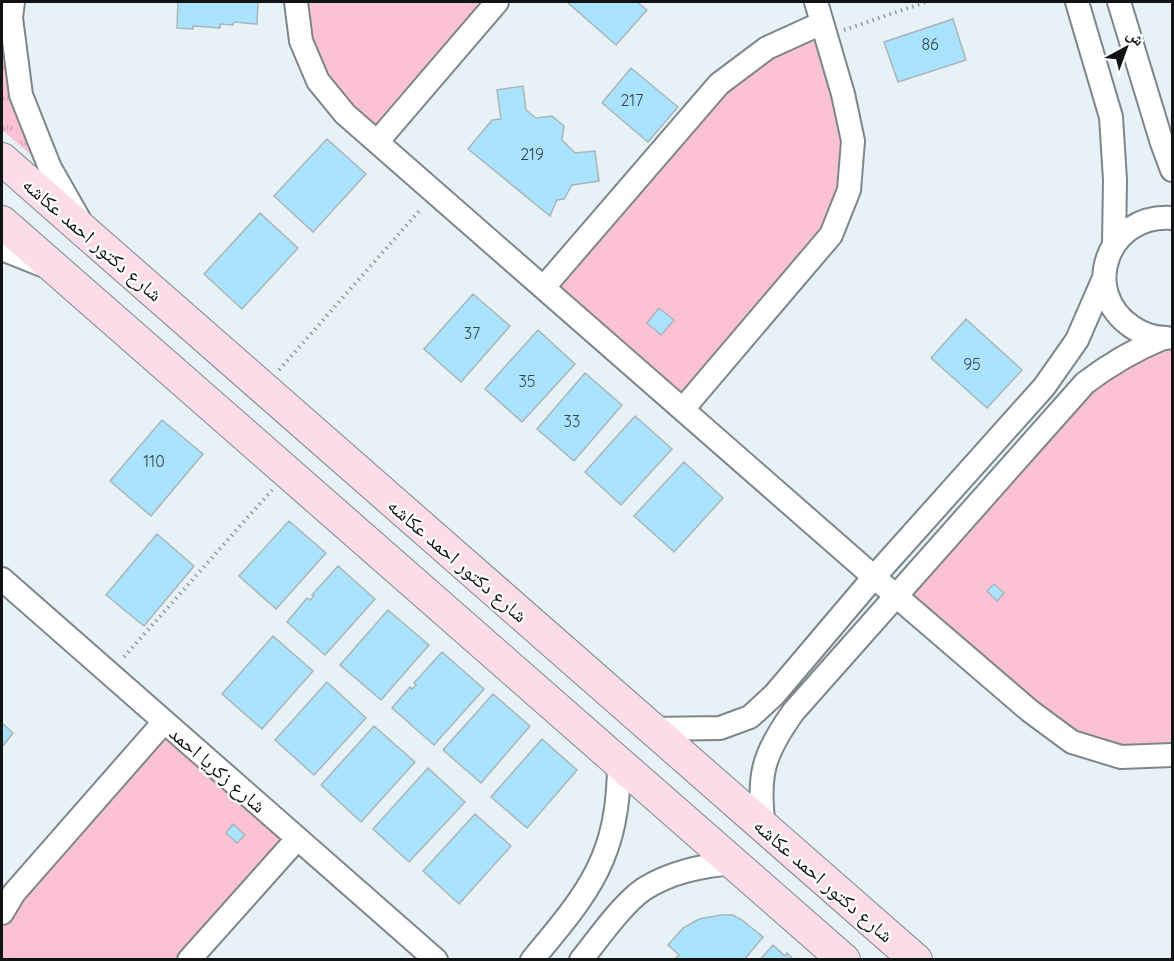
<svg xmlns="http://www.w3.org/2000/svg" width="1174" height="961" viewBox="0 0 1174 961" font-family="Quicksand,'Noto Naskh Arabic',sans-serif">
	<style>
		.grass { fill: url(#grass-tufts) }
		.park { fill: #fbc2d4 }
		.building { fill: #aae3fd; stroke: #abb5ba; stroke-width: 1.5 }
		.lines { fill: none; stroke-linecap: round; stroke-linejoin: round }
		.street-casing { stroke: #7d878b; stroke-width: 26 }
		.secondary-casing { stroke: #7d878b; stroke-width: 34 }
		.path { stroke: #939c9f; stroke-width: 4; stroke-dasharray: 1.5 4.5; stroke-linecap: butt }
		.street { stroke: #fff; stroke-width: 22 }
		.secondary { stroke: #fbdce7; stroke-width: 32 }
		.labels { text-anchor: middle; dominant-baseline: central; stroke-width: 4.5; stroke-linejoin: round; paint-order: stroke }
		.number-label { font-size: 16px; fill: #36484f }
		.street-label { font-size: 20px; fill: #101415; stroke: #fff }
	</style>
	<defs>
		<pattern id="grass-tufts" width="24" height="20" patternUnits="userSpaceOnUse" patternTransform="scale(1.5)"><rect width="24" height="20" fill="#fbc2d4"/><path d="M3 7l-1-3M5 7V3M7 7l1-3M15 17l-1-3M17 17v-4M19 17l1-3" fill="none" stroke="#d6a6b5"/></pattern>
	</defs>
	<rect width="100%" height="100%" fill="#e7f2f7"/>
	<path class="grass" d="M2,2H6L44,166L2,130Z"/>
	<path class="park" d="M296,2H497L377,142L318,81Z
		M822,23L853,141L831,235L683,409L544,287L719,84Z
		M1172,337V755L1072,742L897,595L1064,405Z
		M164,722L297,839L189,959H2V913Z"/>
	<path class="building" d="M178,2H258L257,24L234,22L233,25L220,24V28L193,26V29L177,28Z
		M567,2H637L647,10L616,45Z
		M953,19L966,60L898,82L884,42Z
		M631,68L678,107L648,142L602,103Z
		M523,86L526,110L536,118L552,116L564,126L562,140L575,153L595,151L599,181L572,185L564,199L557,200L550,216L468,149L492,120L501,119L497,90Z
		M327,139L366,174L313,232L274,196Z
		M260,213L298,248L242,309L204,274Z
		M473,294L510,326L461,382L424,349Z
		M659,308L674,320L661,335L647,323Z
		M966,319L1022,370L987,408L931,358Z
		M538,330L575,364L522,422L485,389Z
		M585,373L622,405L574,461L537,429Z
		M635,416L672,449L621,505L585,472Z
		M162,420L203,454L151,516L110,481Z
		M684,462L723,498L674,552L634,516Z
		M289,521L326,553L276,609L239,576Z
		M157,534L194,566L144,626L106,595Z
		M338,566L375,599L325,655L287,622L307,598L310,600L314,596L312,595Z
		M994,584L1004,593L997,601L987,591Z
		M388,610L429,645L381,700L340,665Z
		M273,636L313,671L262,729L222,694Z
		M442,652L484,689L434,745L392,708L410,687L412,689L416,685L414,683Z
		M327,682L366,718L314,775L275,740Z
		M493,694L530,726L481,783L443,750Z
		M2,723L13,733L2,747Z
		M374,726L415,762L361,822L321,785Z
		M542,739L577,770L527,828L491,797Z
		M428,768L465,802L409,862L373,829Z
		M475,814L511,846L459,904L423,871Z
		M233,824L245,835L237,843L226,833Z
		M721,915H733L742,920L763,937L744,960L675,959L679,955L668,945L683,928L699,919Z
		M773,945L785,956L787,953L794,960H760Z"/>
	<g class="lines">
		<g class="street-casing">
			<path id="street" d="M13,2L11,18L21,95L50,168L79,219
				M296,2L301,41L318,81L345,114L874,577L1030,711L1072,742L1121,757L1172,755
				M1077,2L1111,117L1115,180L1114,244
				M1119,2L1162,143L1172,170
				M377,142L497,2
				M2,249L42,265
				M544,287L719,84L767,48L822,23
				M1167,338C1155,338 1142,334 1132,327C1079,291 1108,213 1172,218
				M683,409L831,235L849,190L853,141L843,94L816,2
				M2,579L436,960
				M651,729L720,728L750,717L774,695L874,577L1044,387L1077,340L1104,278
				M764,828C757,775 763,754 794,711L1085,383C1110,364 1134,350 1163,338
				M2,913L14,893L164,722
				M189,960L297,839
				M532,960C590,891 619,856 619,762
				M581,960C598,939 622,904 644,889C671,872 701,866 733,863"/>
		</g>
		<g class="secondary-casing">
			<path id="secondary" d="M2,159L916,960
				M2,222L844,960"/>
		</g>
		<path class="path" d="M844,30L926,2
			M279,370L421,209
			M124,657L272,490"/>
		<use href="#street" class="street"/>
		<use href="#secondary" class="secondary"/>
	</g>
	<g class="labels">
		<g class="number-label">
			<text x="930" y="44">86</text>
			<text x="632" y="100">217</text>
			<text x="532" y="154">219</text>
			<text x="472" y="333">37</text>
			<text x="972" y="364">95</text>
			<text x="527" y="381">35</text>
			<text x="572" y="421">33</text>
			<text x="154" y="461">110</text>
		</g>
		<g class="street-label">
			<text transform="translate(93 239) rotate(41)">شارع دكتور احمد عكاشه</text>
			<text transform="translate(458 560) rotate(41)">شارع دكتور احمد عكاشه</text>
			<text transform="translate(218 769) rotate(41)">شارع زكريا احمد</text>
			<text transform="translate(824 880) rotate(41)">شارع دكتور احمد عكاشه</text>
		</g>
	</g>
	<rect width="1174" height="961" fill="none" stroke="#101415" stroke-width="6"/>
	<g transform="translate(1126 48) rotate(41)" stroke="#ffffff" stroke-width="4.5" paint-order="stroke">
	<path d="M0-4.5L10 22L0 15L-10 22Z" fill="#101415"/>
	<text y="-9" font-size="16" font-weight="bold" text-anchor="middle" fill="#101415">ش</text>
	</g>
</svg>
